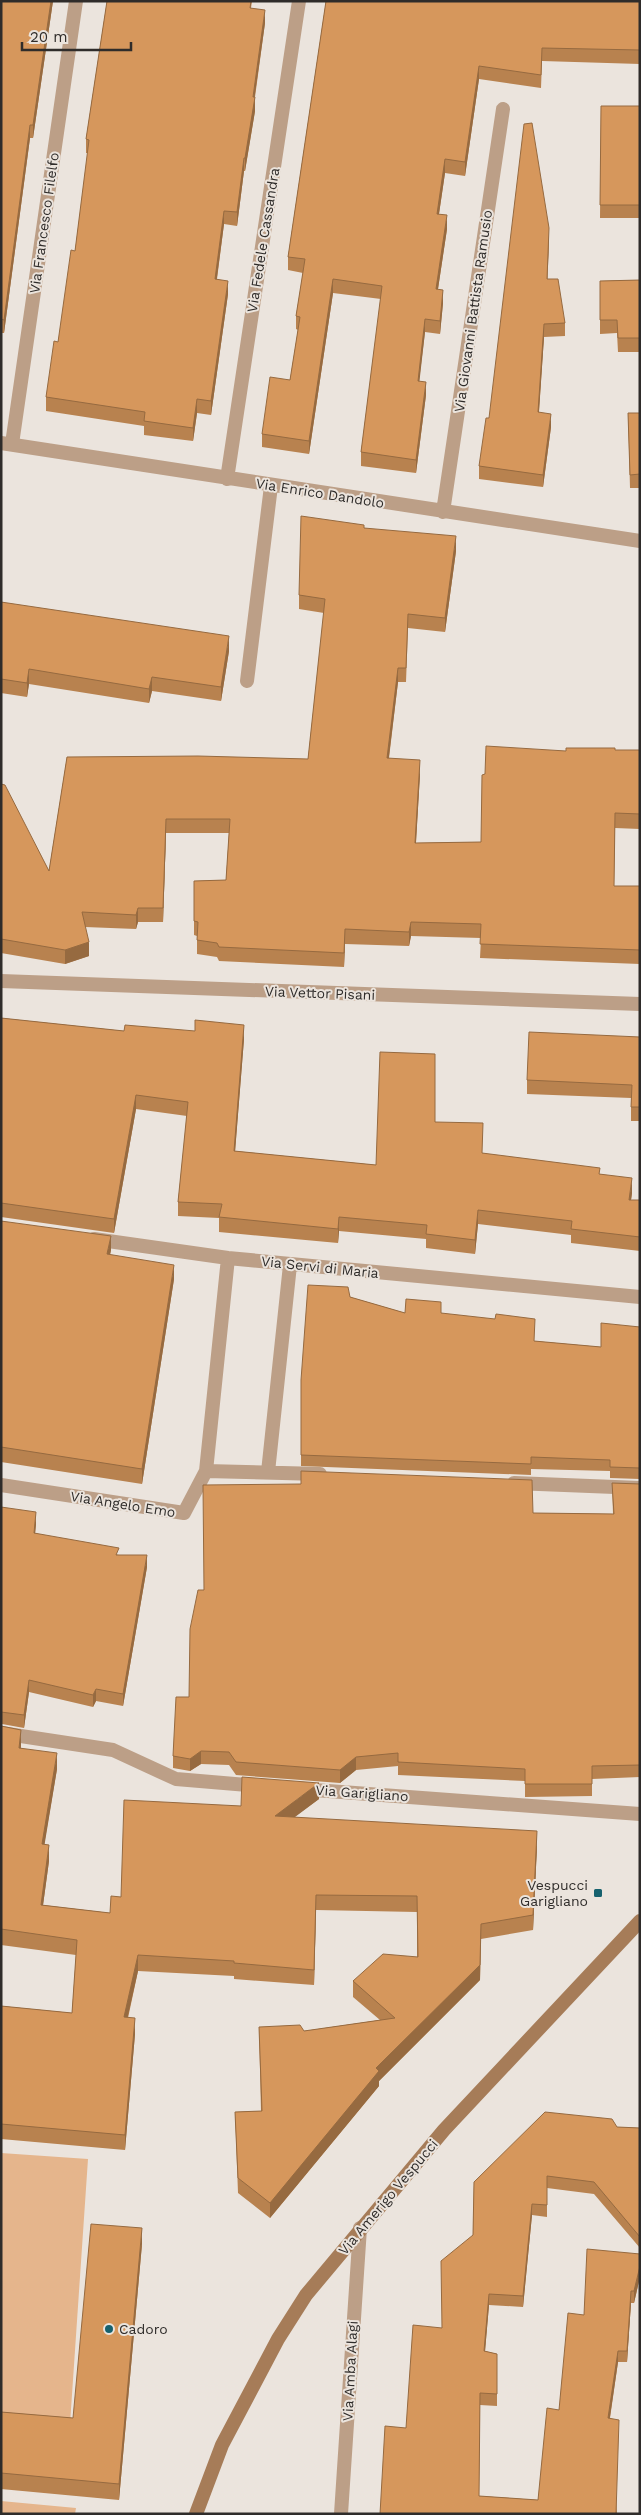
<svg xmlns="http://www.w3.org/2000/svg" width="641" height="2515" viewBox="0 0 641 2515" font-family="'Work Sans',sans-serif">
	<style>
		.green { fill: #e5b58c }
		.lines { fill: none; stroke-linecap: round; stroke-linejoin: round }
		.minor { stroke: #bc9f87; stroke-width: 14 }
		.secondary { stroke: #a67c58; stroke-width: 14 }
		.wall { fill: #b8824f }
		.shaded-wall { fill: #966a40 }
		.building { fill: #d6975c; stroke: #966a40 }
		.poi-dot { fill: #16616e; stroke: #ebe4dd; stroke-width: 2 }
		.labels { text-anchor: middle; dominant-baseline: central; stroke-width: 4; stroke-linejoin: round; paint-order: stroke }
		.street-label { font-size: 14px; fill: #2f2c2a; stroke: #ebe4dd }
		.poi-label { font-size: 14px; fill: #2f2c2a; stroke: #ebe4dd; text-anchor: end }
	</style>
	<rect width="100%" height="100%" fill="#ebe4dd"/>
	<path class="green" d="M1,2153L88,2159L70,2424L1,2418Z
		M1,2501L76,2508L75,2514H1Z"/>
	<g class="lines">
		<path class="minor" d="M1,443L640,541
			M12,444L76,1
			M227,479L299,1
			M443,512L503,109
			M247,681L271,486
			M1,981L640,1004
			M94,1239L228,1258L640,1297
			M206,1471L320,1474
			M268,1472L290,1265
			M514,1483L640,1488
			M1,1485L184,1513L206,1471L228,1258
			M1,1733L113,1750L176,1779L260,1786
			M301,1789L640,1814
			M341,2514L360,2228"/>
		<path class="secondary" d="M196,2514L222,2445L278,2339L306,2295L444,2130L640,1921"/>
	</g>
	<path class="wall" d="M1,1H53L33,138H30L4,333H1Z
		M107,1H252L251,8L265,23L255,97V111L245,171H244L237,226L224,224L217,279L228,294L211,415L197,413L193,441L144,435V426L46,411V397L58,342L75,251L88,153H86V139Z
		M326,1H640V64L542,61L541,88L479,79L465,176L445,173L439,214L447,229L438,289L443,303L440,334L425,332L419,381L426,395L416,473L361,466V452L381,299L333,293L309,454L262,447V434L290,380L298,330L296,329V316L303,273L288,270V257Z
		M601,106H640V218H600Z
		M549,240L547,279L565,323V336L544,337L539,412L551,427L543,487L479,479V466Z
		M640,280V352H618L617,333L600,334V281Z
		M628,413H640V488H630Z
		M364,528L456,551L445,632L408,628L406,682H398L389,758L420,774L416,843L481,842L566,751L640,750V829L615,828L614,886H640V964L480,958L481,938L411,936L409,946L345,944L344,967L219,961L217,957L197,954V936L194,935V881L226,880L229,833H166L163,922H138L136,929L85,927L89,956L65,964L1,953V784L49,871L67,757L308,759L324,613L299,609V595Z
		M1,602L229,651L221,701L152,691L149,703L29,684L27,697L1,693Z
		M1,1018L124,1031L244,1039L235,1151L376,1165L435,1122L482,1153L600,1174L632,1193L631,1200H640V1251L571,1243V1235L478,1224L475,1254L426,1248V1239L339,1231L338,1243L219,1232V1218L178,1216V1202L187,1116L136,1109L114,1233L1,1217Z
		M640,1037V1121H631V1098L527,1094V1080Z
		M1,1221L111,1250L110,1255L174,1279L142,1484L1,1462Z
		M350,1297L405,1313H441L534,1341L601,1347L640,1327V1479L610,1478V1471L531,1469V1475L301,1466V1380Z
		M612,1483L640,1484V1777L592,1779V1796L525,1797V1781L398,1775V1766L356,1770L340,1783L236,1775L229,1765L201,1764L190,1771L173,1768V1756L189,1697L204,1590L533,1513L613,1514Z
		M1,1507L36,1524L35,1533L119,1555L147,1567L123,1706L96,1701L93,1707L29,1692L24,1728L2,1724Z
		M1,1726L21,1745V1748L57,1769L44,1845L49,1861L43,1905L110,1913L121,1897L241,1806L319,1799L294,1817L537,1846L533,1930L481,1939L480,1980L379,2081V2086L270,2218L238,2193L235,2112L261,2111L259,2027L304,2031L380,2020L353,1997V1981L417,1957V1912L316,1910L314,1985L234,1979V1976L138,1971L128,2018L135,2034L125,2150L1,2139V2006L72,2013L76,1955L1,1945Z
		M617,2127L640,2128V2248L594,2194L547,2188V2217L532,2215L523,2307L489,2305L485,2351L497,2354V2406L480,2405L479,2496L538,2500L559,2410L584,2315L640,2254V2277L634,2303H631L627,2362H618L610,2418L617,2514H380L406,2428L442,2328L473,2235L474,2182Z
		M142,2244L119,2500L1,2489V2412L73,2418Z"/>
	<path class="shaded-wall" d="M51,1H53L33,138V125Z
		M265,10V23L253,108L255,97V111L245,171V158Z
		M479,66V79L465,176V162Z
		M30,125V138L4,333V320Z
		M244,158V171L237,226V212Z
		M445,159V173L437,227V214Z
		M224,211V224L215,292V279Z
		M447,215V229L436,302V289Z
		M549,228V240L547,292V279Z
		M333,279V293L309,454V441Z
		M228,281V294L211,415V401Z
		M443,290V303L440,334V321Z
		M425,319V332L418,394V381Z
		M544,324V337L538,425V412Z
		M426,382V395L416,473V460Z
		M197,399V413L193,441V428Z
		M551,414V427L543,487V475Z
		M456,536V551L445,632V618Z
		M229,636V651L221,701V687Z
		M398,668V682L387,772V758Z
		M29,669V684L27,697V683Z
		M152,677V691L149,703V689Z
		M420,760V774L415,858V843Z
		M166,819V833L163,922V908Z
		M138,908V922L136,929V915Z
		M411,922V936L409,946V932Z
		M345,929V944L344,967V953Z
		M89,942V956L65,964V950Z
		M244,1025V1039L234,1165V1151Z
		M136,1095V1109L114,1233V1219Z
		M632,1178V1193L629,1214V1200Z
		M478,1210V1224L475,1254V1240Z
		M339,1217V1231L338,1243V1229Z
		M111,1236V1250L107,1268V1254Z
		M174,1265V1279L142,1484V1469Z
		M36,1512V1524L34,1545V1533Z
		M147,1555V1567L123,1706V1694Z
		M29,1680V1692L24,1728V1715Z
		M96,1689V1701L93,1707V1695Z
		M21,1730V1745L19,1763V1748Z
		M201,1751V1764L190,1771V1759Z
		M57,1753V1769L42,1860V1844Z
		M356,1757V1770L340,1783V1770Z
		M319,1783V1799L275,1832V1816Z
		M537,1831V1846L533,1930V1915Z
		M49,1845V1861L41,1920V1905Z
		M316,1895V1910L314,1985V1970Z
		M481,1924L480,1980L379,2081V2086L270,2218V2203L376,2068Z
		M138,1955V1971L124,2033V2017Z
		M135,2018V2034L125,2150V2135Z
		M532,2204V2215L523,2307V2296Z
		M142,2228V2244L119,2500V2484Z
		M640,2266V2277L634,2303V2291Z
		M631,2291V2303L627,2362V2351Z
		M489,2294V2305L484,2363V2351Z
		M618,2351V2362L608,2430V2418Z"/>
	<path class="building" d="M1,1H51L33,125H30L4,320L1,319Z
		M107,1H251L250,8L265,10L253,97H255L245,158H244L237,212L224,211L215,279L228,281L211,401L197,399L193,428L144,421L145,412L46,397L54,341L58,342L71,250L75,251L89,140L86,139Z
		M326,1H640V50L542,48L541,75L479,66L465,162L445,159L437,214L447,215L436,289L443,290L440,321L425,319L418,381L426,382L416,460L361,452L382,286L333,279L309,441L262,434L270,377L290,380L300,317L296,316L305,259L288,257Z
		M601,106H640V205H600Z
		M532,123L549,228L547,279H558L565,323L544,324L538,412L551,414L543,475L479,466L486,418H489L524,124Z
		M640,280V338H618L617,320H600V281Z
		M628,413H640V474L630,475Z
		M301,516L364,525V528L456,536L445,618L408,614L406,668H398L387,758L420,760L415,843L481,842L482,775L485,774L486,746L566,751V748H615V750H640V814L615,813L614,886H640V950L480,944L481,924L411,922L409,932L345,929L344,953L219,947L217,943L197,940L198,922L194,921V881L226,880L230,819H166L163,908H138L136,915L82,912L89,942L65,950L1,939V784L5,785L49,871L67,757L198,756L308,759L325,599L299,595Z
		M1,602L229,636L221,687L152,677L149,689L29,669L27,683L1,679Z
		M1,1018L124,1031L125,1025L195,1031V1020L244,1025L234,1151L376,1165L380,1052L435,1054V1122L483,1123L482,1153L600,1168L599,1174L632,1178L629,1200H640V1237L571,1229L572,1221L478,1210L475,1240L426,1234L427,1225L339,1217L338,1229L219,1217L222,1204L178,1202L188,1102L136,1095L114,1219L1,1203Z
		M529,1032L640,1037V1107H631L632,1085L527,1080Z
		M1,1221L111,1236L107,1254L174,1265L142,1469L1,1447Z
		M308,1285L348,1287L350,1297L405,1313L406,1299L441,1302V1313L495,1319L496,1314L535,1319L534,1341L601,1347V1323L640,1327V1468L610,1467V1460L531,1457V1464L301,1455V1380Z
		M301,1471L532,1480L533,1513L614,1514L612,1483L640,1484V1765L592,1766V1784H525V1769L398,1762V1753L356,1757L340,1770L236,1762L229,1752L201,1751L190,1759L173,1756L176,1697H189L190,1629L198,1590H204L203,1485L301,1484Z
		M1,1507L36,1512L34,1533L119,1548L116,1555H147L123,1694L96,1689L93,1695L29,1680L24,1715L1,1712Z
		M1,1726L21,1730L19,1748L57,1753L42,1844L49,1845L41,1905L110,1913L111,1896L121,1897L124,1800L241,1806L242,1777L319,1783L275,1816L537,1831L533,1915L481,1924L480,1965L376,2068L379,2071L270,2203L238,2178L235,2112L262,2111L259,2027L300,2025L304,2031L395,2018L353,1981L383,1954L418,1957L417,1896L316,1895L314,1970L234,1963V1961L138,1955L124,2017L135,2018L125,2135L1,2124V2006L72,2013L77,1940L1,1929Z
		M545,2112L612,2119L617,2127L640,2128V2237L594,2182L547,2176V2205L532,2204L523,2296L489,2294L484,2351L497,2354V2394L480,2393L479,2496L538,2500L547,2408L559,2410L568,2313L584,2315L587,2249L640,2254V2266L634,2291H631L627,2351H618L608,2418L619,2420L616,2514H380L385,2426L406,2428L413,2325L442,2328L441,2261L473,2235L474,2182Z
		M91,2224L142,2228L119,2484L1,2473V2412L73,2418Z"/>
	<g class="poi-dot">
		<rect x="593" y="1888" width="10" height="10" rx="2.5"/>
		<circle cx="109" cy="2329" r="5"/>
	</g>
	<g class="labels">
		<g class="street-label">
			<text transform="translate(44 223) rotate(-82)">Via Francesco Filelfo</text>
			<text transform="translate(263 240) rotate(-81)">Via Fedele Cassandra</text>
			<text transform="translate(473 311) rotate(-82)">Via Giovanni Battista Ramusio</text>
			<text transform="translate(320 493) rotate(9)">Via Enrico Dandolo</text>
			<text transform="translate(320 993) rotate(2)">Via Vettor Pisani</text>
			<text transform="translate(320 1267) rotate(6)">Via Servi di Maria</text>
			<text transform="translate(123 1504) rotate(9)">Via Angelo Emo</text>
			<text transform="translate(362 1793) rotate(4)">Via Garigliano</text>
			<text transform="translate(388 2197) rotate(-50)">Via Amerigo Vespucci</text>
			<text transform="translate(350 2371) rotate(-87)">Via Amba Alagi</text>
		</g>
		<g class="poi-label">
			<text x="588" y="1885">Vespucci<tspan x="588" dy="16">Garigliano</tspan></text>
			<text x="119" y="2329" text-anchor="start">Cadoro</text>
		</g>
	</g>
	<rect width="641" height="2515" fill="none" stroke="#2f2c2a" stroke-width="5"/>
	<path d="M22 42v8h109v-8" fill="none" stroke="#2f2c2a" stroke-width="2.5"/>
	<text x="30" y="42" font-size="15" fill="#2f2c2a" stroke="#ebe4dd" stroke-width="4" paint-order="stroke">20 m</text>
</svg>
